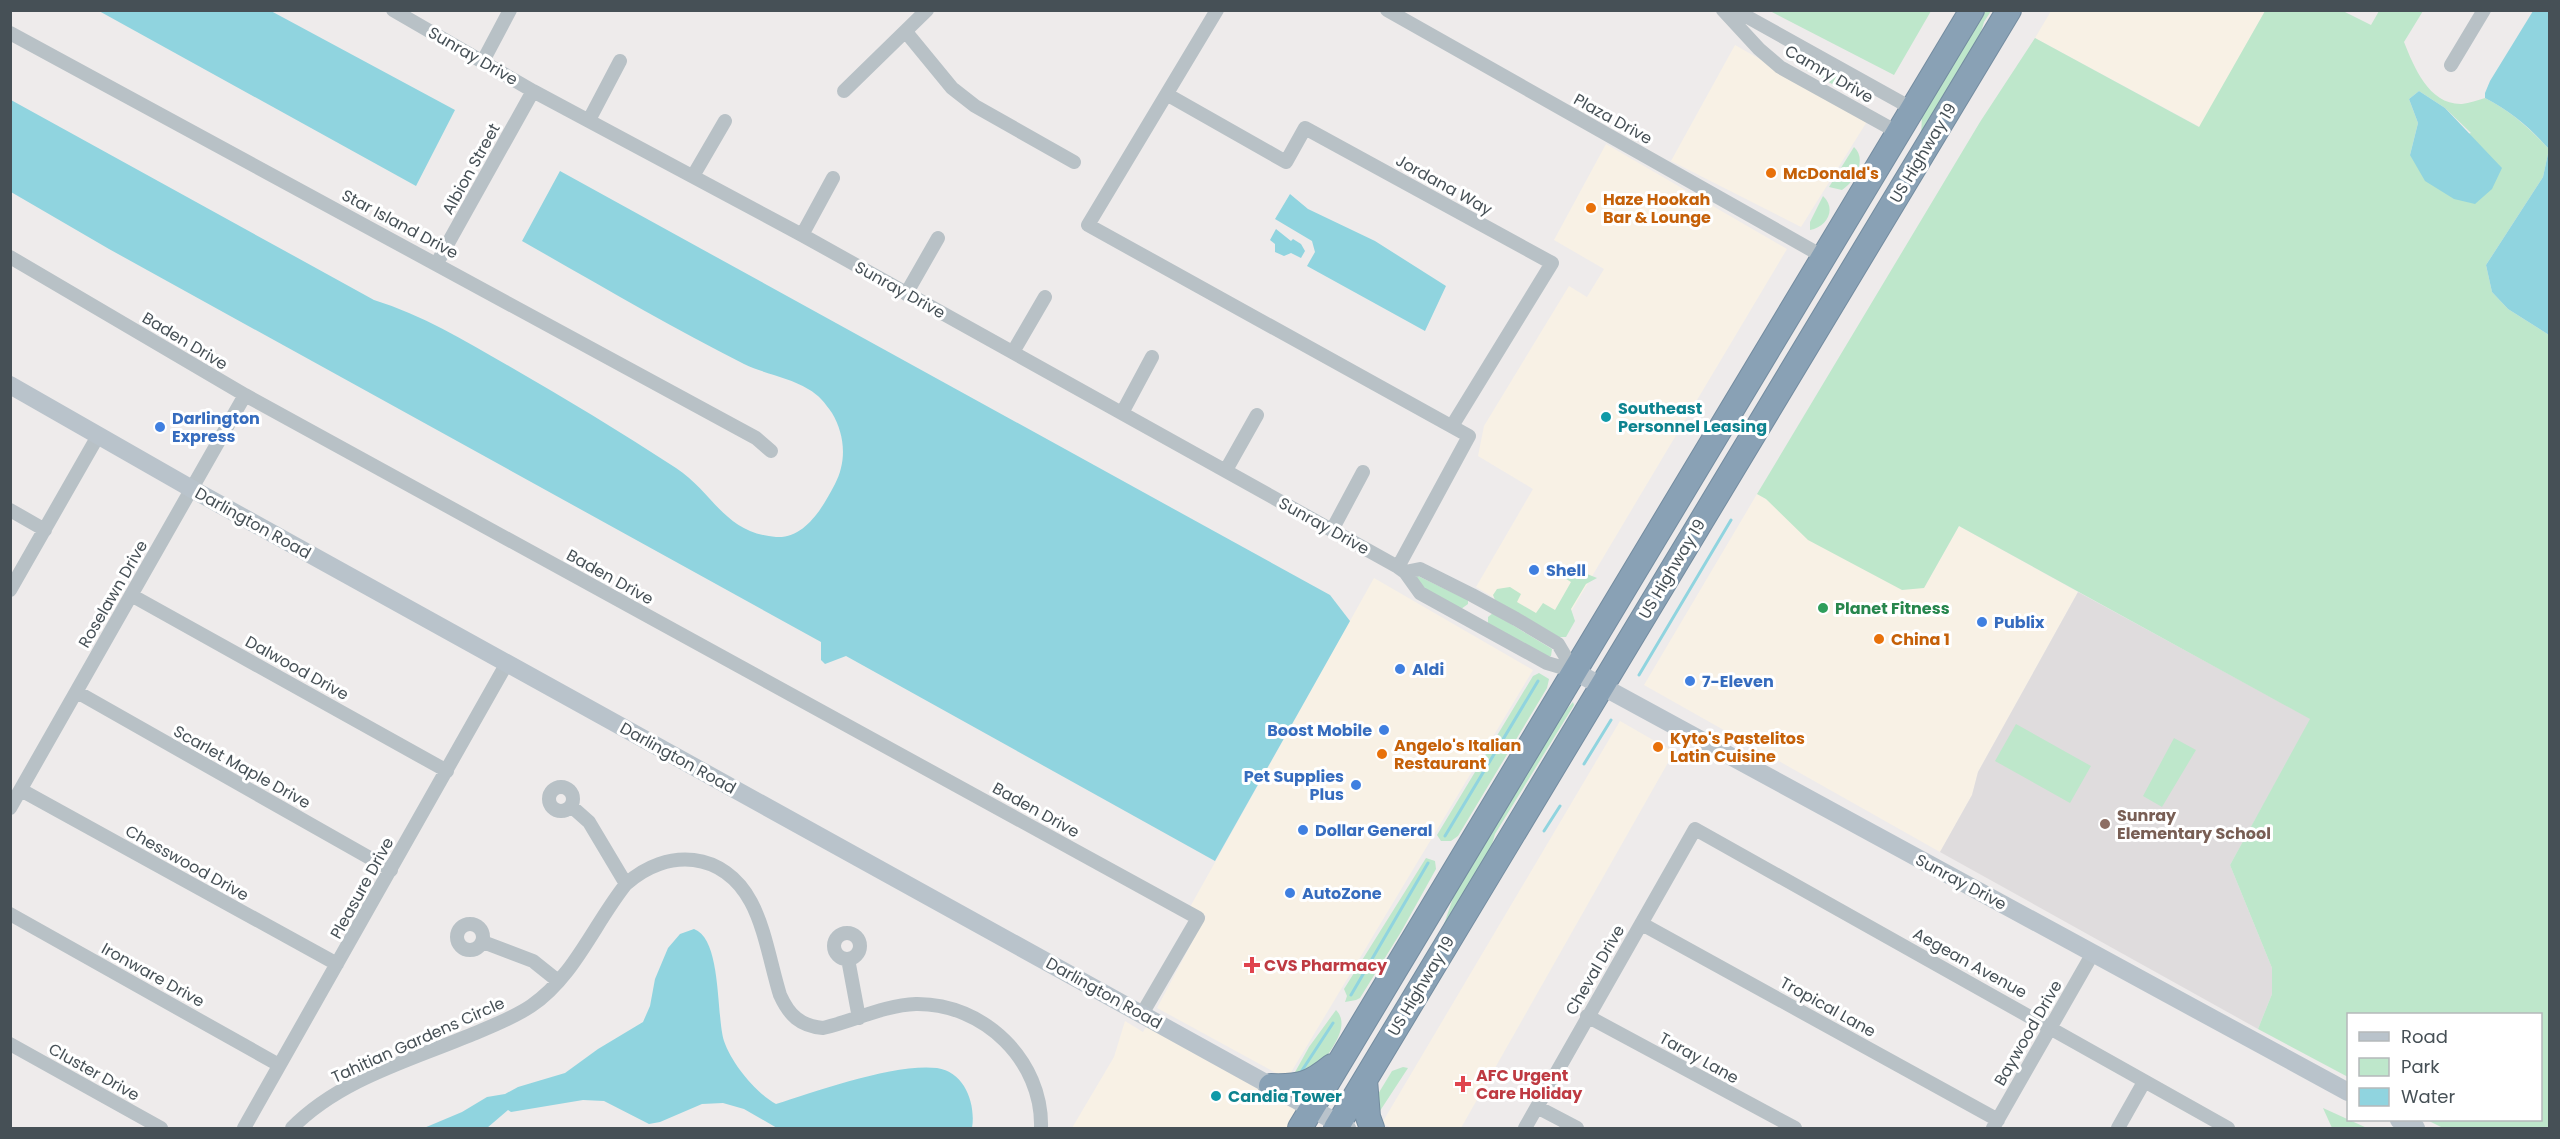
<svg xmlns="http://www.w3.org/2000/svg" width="2560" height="1139" viewBox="0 0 2560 1139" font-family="Poppins,sans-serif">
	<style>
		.commercial { fill: #f8f1e5 }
		.education { fill: #dfdcdd }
		.green { fill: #bee7cb; fill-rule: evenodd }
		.water { fill: #90d4df }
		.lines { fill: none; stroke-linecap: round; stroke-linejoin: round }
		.stream { stroke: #90d4df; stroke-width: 3 }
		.highway-casing { stroke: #748ca0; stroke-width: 26 }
		.street { stroke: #b8c1c6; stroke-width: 14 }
		.secondary { stroke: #b9c3cb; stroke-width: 18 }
		.highway { stroke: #89a1b5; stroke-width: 24 }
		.food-dot { fill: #e8710a; stroke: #fff; stroke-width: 2 }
		.culture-dot { fill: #0f9aa8; stroke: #fff; stroke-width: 2 }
		.shop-dot { fill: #3f7fe0; stroke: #fff; stroke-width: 2 }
		.leisure-dot { fill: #2e9e5b; stroke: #fff; stroke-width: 2 }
		.education-dot { fill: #8d6e63; stroke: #fff; stroke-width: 2 }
		.health-dot { fill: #e0444e; stroke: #fff; stroke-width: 2 }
		.labels { text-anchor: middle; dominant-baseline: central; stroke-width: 6; stroke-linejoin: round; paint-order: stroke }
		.street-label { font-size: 16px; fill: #465056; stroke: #fff }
		.food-label { font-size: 16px; font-weight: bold; fill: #c56008; stroke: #fff; text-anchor: start }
		.culture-label { font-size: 16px; font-weight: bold; fill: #0d838f; stroke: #fff; text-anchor: start }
		.shop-label { font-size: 16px; font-weight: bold; fill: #366cbe; stroke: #fff; text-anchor: start }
		.leisure-label { font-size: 16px; font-weight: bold; fill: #27864d; stroke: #fff; text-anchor: start }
		.education-label { font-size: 16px; font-weight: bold; fill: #785e54; stroke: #fff; text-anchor: start }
		.health-label { font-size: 16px; font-weight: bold; fill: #be3a42; stroke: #fff; text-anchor: start }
	</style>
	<rect width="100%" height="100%" fill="#eeebeb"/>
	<path class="commercial" d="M2051,11H2265L2200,127L2035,38Z
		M1735,45L1868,120L1801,227L1671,161Z
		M1606,144L1787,249L1557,635L1476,587L1533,489L1478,456L1484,426L1569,286L1587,297L1604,269L1554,240Z
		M1757,494L1924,588L1959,526L2078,592L1978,772L1972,795L1940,852L1644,685Z
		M1374,578L1533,670L1287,1079L1157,1008L1206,916L1190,907Z
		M1620,721L1674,752L1461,1128H1391L1382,1123Z
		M1125,1021L1143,1032L1148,1024L1301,1110L1290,1128H1072L1114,1057Z"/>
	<path class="education" d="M2078,592L2311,719L2230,865L2272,968V994L2258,1029L1940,852L1972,795L1978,772Z"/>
	<path class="green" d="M1770,11H1931L1894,75Z
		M1985,11H1991L1984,22L1977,45L1921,136L1922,115Z
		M2265,11H2343L2371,25L2379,11H2423L2404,42C2414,67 2429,105 2462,104C2469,103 2478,100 2485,98C2511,111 2529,128 2549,149L2543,177L2486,265L2492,292L2508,309L2549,335V1128H2443L2427,1120H2540V1014H2348V1077L2258,1029L2272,994V968L2230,865L2310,719L1959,526L1924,588L1902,590L1808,540L1766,499L1757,494L1980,122L2035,38L2199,127ZM2419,91L2445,108L2471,133L2410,155L2418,123L2409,99Z
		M1804,54L1851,81L1845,91L1797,65Z
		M1854,147C1867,159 1856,181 1842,190L1829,187Z
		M1823,196C1837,209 1827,227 1810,230V222Z
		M1564,574H1587L1597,578L1586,584L1571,609L1575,621L1566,637H1559L1495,600L1493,595L1497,589L1510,587L1521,594L1517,602L1536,613L1543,603L1555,610L1571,582L1563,577Z
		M1416,575L1468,600V604L1461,609L1419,586Z
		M1493,613L1552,649L1551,656L1549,657L1488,624V617Z
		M1539,673L1549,679L1547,688L1458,836L1451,841H1441L1437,835L1533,676Z
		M1573,702L1574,705L1495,834L1487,862L1440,936L1455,892L1559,718Z
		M2016,724L2091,766L2070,803L1995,761Z
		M2174,738L2196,750L2162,807L2143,796Z
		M1426,858L1435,861L1436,869L1401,932L1360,998L1356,1000L1345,1002L1347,996L1344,989Z
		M1336,1010C1353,1027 1326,1056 1316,1072L1294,1074L1309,1047Z
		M1403,1067L1408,1068L1376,1117L1375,1099L1392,1071Z
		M2323,1108L2367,1128H2332Z"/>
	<path class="water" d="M99,11H271L455,110L416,186Z
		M2533,11H2549V335L2508,309L2492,292L2486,265L2543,177L2549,149C2530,128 2511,111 2485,98V93L2490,81Z
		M2419,91L2445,108L2502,168L2492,189L2475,204L2454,199L2425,181L2410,155L2418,123L2409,99Z
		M11,100L374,300C422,315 464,340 507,365C564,398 621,432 676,468C713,492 724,533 776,537C805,539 823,507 835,484C847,461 845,435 832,413C825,403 819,395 808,389C789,377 764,374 744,364C669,326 596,283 522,241L560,171L1330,595L1350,621L1215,861L846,656L825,664L821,660V642L109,249L11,192Z
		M1290,194L1308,209L1375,241L1446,286L1425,331L1307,266L1315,252L1312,241L1275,219Z
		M1276,229L1291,241L1293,239L1301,244L1305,251L1301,258L1291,253L1284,256L1275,252V244L1270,240Z
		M694,929C722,939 716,1015 724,1041C732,1064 755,1092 776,1104C817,1091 895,1063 937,1068C965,1072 976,1104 972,1128H777L744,1109L723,1103L702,1104L660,1122L649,1124L604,1101L583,1100L511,1112L508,1110L487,1128H424L462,1112L487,1097L505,1094L518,1087L565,1073L598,1049L643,1022L650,1006L655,979L668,948L680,934Z"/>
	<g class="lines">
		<path class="stream" d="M1639,675L1731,520
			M1584,764L1611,720
			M1544,831L1560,806
			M1445,836L1538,681
			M1351,995L1428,863
			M1299,1075L1333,1023"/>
		<g class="highway-casing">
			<path id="highway" d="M1365,1080L1368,1117L1372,1128
				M1271,1086C1300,1087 1310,1084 1332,1066
				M1300,1128L1972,10
				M1336,1128L2009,10"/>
		</g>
		<path class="street" d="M393,10L533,91L802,235L1398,567L1405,572L1420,593L1547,663L1574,671
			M1217,10L1088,225L1469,436L1398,567
			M1387,10L1824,257
			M1723,10L1759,49L1780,67L1899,133
			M1735,10L1913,109
			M906,32L952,88L975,106L1074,162
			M10,33L756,438L771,451
			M483,61L510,10
			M2451,65L2484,10
			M844,91L927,10
			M1168,95L1286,162L1305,128L1552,263L1452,426
			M589,120L620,61
			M693,176L725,121
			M802,235L833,178
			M10,257L245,395L1198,918L1142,1014
			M437,263L533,91
			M906,294L938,238
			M1013,352L1045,297
			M1122,413L1152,357
			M1226,470L1257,415
			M10,510L45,530
			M1332,530L1363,472
			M1405,572L1420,569L1472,595L1516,619L1558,644L1574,671
			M10,590L98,436
			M131,595L447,771
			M77,692L391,870
			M549 799a12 12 0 1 1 24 0a12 12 0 1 1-24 0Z
			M21,790L337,964
			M571,806L589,822L626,884
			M10,808L245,395
			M10,914L279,1065
			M457 937a13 13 0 1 1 26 0a13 13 0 1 1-26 0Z
			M1642,924L1998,1120
			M834 946a13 13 0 1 1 26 0a13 13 0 1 1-26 0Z
			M483,942L533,961L558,981
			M848,959L859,1018
			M1587,1016L1795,1128
			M10,1044L161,1128
			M1537,1107L1577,1128
			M244,1128L507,663
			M292,1128C340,1079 411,1060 473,1034C492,1026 513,1018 531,1006C574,977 594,924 626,884C667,847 724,851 751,902C765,928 771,966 780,995C789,1015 800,1026 823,1028C853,1021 885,1005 916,1004C984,1003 1043,1061 1041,1128
			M1525,1128L1695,829L2228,1128
			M1993,1128L2093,953
			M2118,1128L2144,1082"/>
		<path class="secondary" d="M10,385L192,489L1347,1128
			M1574,671L2348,1092
			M2399,1120L2416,1128"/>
		<use href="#highway" class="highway"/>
	</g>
	<g class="food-dot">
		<circle cx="1771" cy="173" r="6"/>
		<circle cx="1591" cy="208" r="6"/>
		<circle cx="1879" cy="639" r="6"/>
		<circle cx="1658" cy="747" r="6"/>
		<circle cx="1382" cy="754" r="6"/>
	</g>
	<g class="culture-dot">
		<circle cx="1606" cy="417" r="6"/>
		<circle cx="1216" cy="1096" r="6"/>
	</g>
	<g class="shop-dot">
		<circle cx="160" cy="427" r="6"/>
		<circle cx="1534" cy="570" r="6"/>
		<circle cx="1982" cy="622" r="6"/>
		<circle cx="1400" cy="669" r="6"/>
		<circle cx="1690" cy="681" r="6"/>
		<circle cx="1384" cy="730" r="6"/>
		<circle cx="1356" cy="785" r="6"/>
		<circle cx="1303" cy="830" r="6"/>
		<circle cx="1290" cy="893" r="6"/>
	</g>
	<circle class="leisure-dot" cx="1823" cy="608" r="6"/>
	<circle class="education-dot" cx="2105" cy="824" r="6"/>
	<g class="health-dot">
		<path d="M1249 956h6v6h6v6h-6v6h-6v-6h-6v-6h6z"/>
		<path d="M1460 1075h6v6h6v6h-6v6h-6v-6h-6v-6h6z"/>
	</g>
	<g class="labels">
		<g class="street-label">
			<text transform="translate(473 56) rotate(30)">Sunray Drive</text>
			<text transform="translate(1829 74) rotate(30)">Camry Drive</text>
			<text transform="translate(1613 119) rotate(29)">Plaza Drive</text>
			<text transform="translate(1923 153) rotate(-59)">US Highway 19</text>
			<text transform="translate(471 169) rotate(-61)">Albion Street</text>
			<text transform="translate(1444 185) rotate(29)">Jordana Way</text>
			<text transform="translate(400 224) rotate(28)">Star Island Drive</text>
			<text transform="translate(900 290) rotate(29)">Sunray Drive</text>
			<text transform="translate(185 341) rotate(31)">Baden Drive</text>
			<text transform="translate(253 523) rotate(29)">Darlington Road</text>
			<text transform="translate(1324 526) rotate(29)">Sunray Drive</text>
			<text transform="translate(1672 569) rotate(-59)">US Highway 19</text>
			<text transform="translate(610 577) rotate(29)">Baden Drive</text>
			<text transform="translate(113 594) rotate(-60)">Roselawn Drive</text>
			<text transform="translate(297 668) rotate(29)">Dalwood Drive</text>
			<text transform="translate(678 758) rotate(29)">Darlington Road</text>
			<text transform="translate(242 767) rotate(29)">Scarlet Maple Drive</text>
			<text transform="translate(1036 810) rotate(29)">Baden Drive</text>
			<text transform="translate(187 863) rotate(29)">Chesswood Drive</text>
			<text transform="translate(1961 882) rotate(28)">Sunray Drive</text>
			<text transform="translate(362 888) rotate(-61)">Pleasure Drive</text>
			<text transform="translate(1970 963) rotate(29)">Aegean Avenue</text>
			<text transform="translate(1595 970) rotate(-60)">Cheval Drive</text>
			<text transform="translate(153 975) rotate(29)">Ironware Drive</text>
			<text transform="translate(1421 986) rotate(-59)">US Highway 19</text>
			<text transform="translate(1104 993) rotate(29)">Darlington Road</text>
			<text transform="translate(1828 1007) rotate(29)">Tropical Lane</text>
			<text transform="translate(2028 1033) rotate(-60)">Baywood Drive</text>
			<text transform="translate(418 1040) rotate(-24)">Tahitian Gardens Circle</text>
			<text transform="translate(1699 1058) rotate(29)">Taray Lane</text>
			<text transform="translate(94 1072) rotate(29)">Cluster Drive</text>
		</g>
		<g class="food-label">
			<text x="1783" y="173">McDonald's</text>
			<text x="1603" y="199">Haze Hookah<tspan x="1603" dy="18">Bar &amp; Lounge</tspan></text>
			<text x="1891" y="639">China 1</text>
			<text x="1670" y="738">Kyto's Pastelitos<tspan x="1670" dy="18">Latin Cuisine</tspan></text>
			<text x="1394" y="745">Angelo's Italian<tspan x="1394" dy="18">Restaurant</tspan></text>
		</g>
		<g class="culture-label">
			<text x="1618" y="408">Southeast<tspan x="1618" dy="18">Personnel Leasing</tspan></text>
			<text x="1228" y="1096">Candia Tower</text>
		</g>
		<g class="shop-label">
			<text x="172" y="418">Darlington<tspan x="172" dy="18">Express</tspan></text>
			<text x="1546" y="570">Shell</text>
			<text x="1994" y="622">Publix</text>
			<text x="1412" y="669">Aldi</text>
			<text x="1702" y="681">7-Eleven</text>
			<text x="1372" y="730" text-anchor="end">Boost Mobile</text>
			<text x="1344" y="776" text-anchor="end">Pet Supplies<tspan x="1344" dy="18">Plus</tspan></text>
			<text x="1315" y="830">Dollar General</text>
			<text x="1302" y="893">AutoZone</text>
		</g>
		<g class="leisure-label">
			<text x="1835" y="608">Planet Fitness</text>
		</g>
		<g class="education-label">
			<text x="2117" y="815">Sunray<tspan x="2117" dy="18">Elementary School</tspan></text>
		</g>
		<g class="health-label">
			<text x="1264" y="965">CVS Pharmacy</text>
			<text x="1476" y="1075">AFC Urgent<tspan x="1476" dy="18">Care Holiday</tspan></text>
		</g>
	</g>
	<rect width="2560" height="1139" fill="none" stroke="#465056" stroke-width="24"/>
	<rect x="2347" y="1013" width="195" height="108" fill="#ffffff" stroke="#b5b9bb" stroke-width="1.5"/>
	<rect x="2359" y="1032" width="30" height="9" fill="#b9c3cb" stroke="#b5b9bb" stroke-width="1.5"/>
	<text x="2401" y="1043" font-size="18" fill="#465056">Road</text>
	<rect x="2359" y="1058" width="30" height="18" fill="#bee7cb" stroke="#b5b9bb" stroke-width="1.5"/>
	<text x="2401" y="1073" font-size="18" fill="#465056">Park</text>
	<rect x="2359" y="1088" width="30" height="18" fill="#90d4df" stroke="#b5b9bb" stroke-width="1.5"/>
	<text x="2401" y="1103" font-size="18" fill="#465056">Water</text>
</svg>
